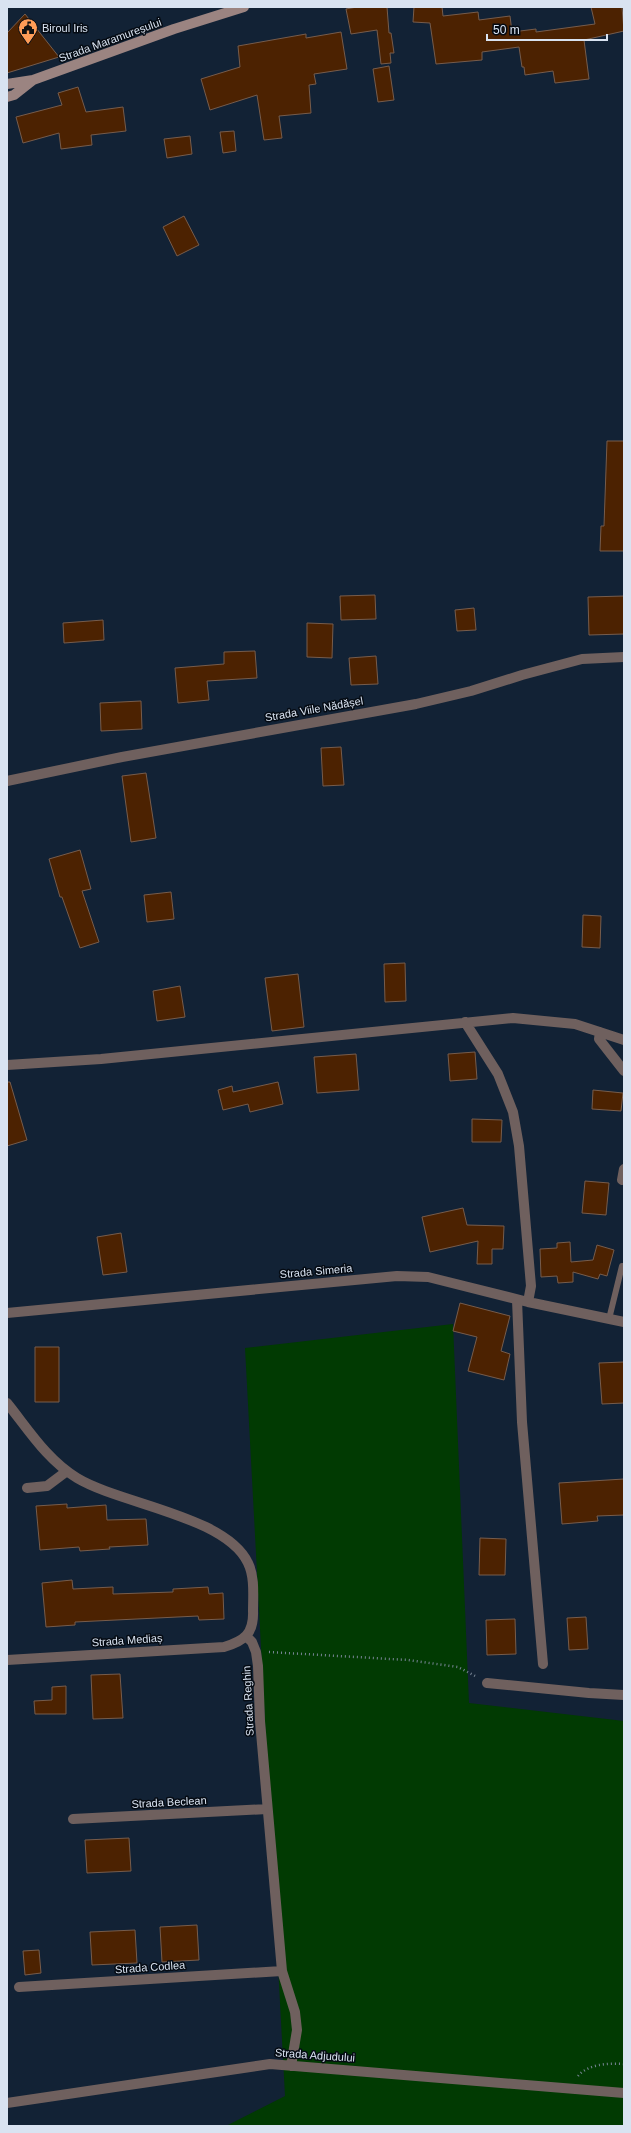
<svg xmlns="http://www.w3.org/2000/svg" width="631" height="2133" viewBox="0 0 631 2133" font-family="Helvetica,sans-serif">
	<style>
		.green { fill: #013a02 }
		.building { fill: #4c2201; stroke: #765c4c }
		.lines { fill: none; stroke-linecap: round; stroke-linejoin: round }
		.path { stroke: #798696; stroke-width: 2.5; stroke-dasharray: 1 3; stroke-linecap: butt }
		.service { stroke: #6f605e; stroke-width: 6 }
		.minor { stroke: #6f605e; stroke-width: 10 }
		.secondary { stroke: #9b8481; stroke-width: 10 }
		.labels { text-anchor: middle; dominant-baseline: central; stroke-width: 3; stroke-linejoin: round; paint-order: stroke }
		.poi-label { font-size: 11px; fill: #d9e3f1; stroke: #050b13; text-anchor: start }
		.street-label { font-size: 11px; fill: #d9e3f1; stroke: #050b13 }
	</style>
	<rect width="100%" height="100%" fill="#122235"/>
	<path class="green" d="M453,1324L469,1703L624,1721V2126H226L285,2096L245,1348Z"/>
	<path class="building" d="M357,7H387L389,33H391L394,53H390L391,63L381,64L377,30L351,34L346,9Z
		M414,7H442L443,16L478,12L479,20L510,16L512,32L536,29V32L595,24L591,7H622L624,31L584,40L589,79L555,83L553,71L525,75L524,67H522L519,47L482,52V60L436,64L430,23L413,22Z
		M25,14L59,57L7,73V33Z
		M341,32L347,69L314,74L316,84L309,85L311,113L279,116L282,138L264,140L257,95L210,110L201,79L240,67L238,46L306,34V38Z
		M389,66L394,100L378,102L373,69Z
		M78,87L86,112L123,107L126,131L91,135L92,145L61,149L59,133L23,143L16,117L62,105L58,93Z
		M234,131L236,151L223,153L220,132Z
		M190,136L192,154L167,158L164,139Z
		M184,216L199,245L177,256L163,227Z
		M607,441H624V551H600L601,526H604Z
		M375,595L376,619L341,620L340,596Z
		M624,596V634L589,635L588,597Z
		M474,608L476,630L457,631L455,610Z
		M103,620L104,640L64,643L63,623Z
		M307,623L333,624L332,658L307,657Z
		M255,651L257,678L207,681L209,700L178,703L175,668L224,664V652Z
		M376,656L378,684L351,685L349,658Z
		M141,701L142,729L101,731L100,703Z
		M341,747L344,785L323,786L321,748Z
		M146,773L156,838L131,842L122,776Z
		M80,850L91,889L82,891L99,942L80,948L62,897H60L49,859Z
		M171,892L174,919L147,922L144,895Z
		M583,915L601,916L600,948L582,947Z
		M405,963L406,1001L385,1002L384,964Z
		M298,974L304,1027L272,1031L265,978Z
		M180,986L185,1017L157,1021L153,991Z
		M475,1052L477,1079L450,1081L448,1054Z
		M356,1054L359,1090L317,1093L314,1057Z
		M7,1082H10L27,1140L7,1146Z
		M278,1082L283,1104L250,1112L248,1104L223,1110L218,1090L232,1086L233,1092Z
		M593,1090L623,1093L621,1111L592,1109Z
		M472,1119L502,1120L501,1142H472Z
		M585,1181L609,1183L606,1215L582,1213Z
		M463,1208L467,1225L504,1226L503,1249H492V1264H477L478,1241L430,1252L422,1217Z
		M121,1233L127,1272L103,1275L97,1237Z
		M570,1242L571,1262L593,1260L597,1245L614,1250L607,1276L600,1274L598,1279L573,1272V1282L558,1283L557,1276L541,1277L540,1249L557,1248V1243Z
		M460,1303L510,1316L501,1351L510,1354L504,1380L468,1371L477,1337L453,1331Z
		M35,1347H59V1402H35Z
		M624,1362V1403L602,1404L599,1363Z
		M624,1479V1515L597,1516L598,1521L562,1524L559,1483Z
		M67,1504V1508L106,1505L107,1520L146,1519L148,1545L109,1547L110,1549L80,1551L79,1547L40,1550L36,1506Z
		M480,1538L506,1539L505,1575H479Z
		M72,1580L73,1589L113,1587V1594L173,1592V1589L208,1587L209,1594L223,1593L224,1619L199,1620L198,1616L75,1622V1625L46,1627L42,1583Z
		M586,1617L588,1649L569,1650L567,1618Z
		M515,1619L516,1654L487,1655L486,1620Z
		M120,1674L123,1718L93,1719L91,1675Z
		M66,1686V1714H35L34,1701L52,1700V1687Z
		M129,1838L131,1871L87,1873L85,1840Z
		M197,1925L199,1960L162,1962L160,1927Z
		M135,1930L137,1963L92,1965L90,1932Z
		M39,1950L41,1973L25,1975L23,1951Z"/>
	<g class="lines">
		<path class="path" d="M269,1652L408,1660L458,1667L477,1677
			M578,2076C588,2064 608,2063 624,2064"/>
		<path class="service" d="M609,1319L622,1266"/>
		<path class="minor" d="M7,781L122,757L416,704L471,691L522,675L582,659L624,657
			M465,1022L498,1074L513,1112L519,1146L531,1286L528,1302
			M600,1032L599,1039L624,1071
			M7,1065L101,1059L513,1018L575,1024L624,1040
			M622,1180L624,1169
			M517,1300L522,1422L543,1664
			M7,1313L397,1276L428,1277L528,1302L624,1322
			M7,1403C28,1429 47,1460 77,1478C120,1504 226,1516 248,1563C255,1577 253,1596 253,1611C254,1634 244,1641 224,1647L7,1660
			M27,1488L47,1486L67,1471
			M247,1637L252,1642L256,1652L258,1666L260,1721L282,1971L295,2012L297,2030L291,2066
			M487,1683L589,1693L624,1695
			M73,1819L267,1809
			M19,1987L282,1971
			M7,2103L270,2064L624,2093"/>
		<path class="secondary" d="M7,84L33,80L174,29L244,7
			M7,97L14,95L33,80"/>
	</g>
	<defs>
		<g id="civic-pin" transform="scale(1)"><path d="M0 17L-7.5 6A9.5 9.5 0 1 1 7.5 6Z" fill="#fe9c57" stroke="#050b13"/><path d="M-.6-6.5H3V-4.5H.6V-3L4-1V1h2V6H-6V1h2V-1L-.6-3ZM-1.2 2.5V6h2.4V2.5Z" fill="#111"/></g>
	</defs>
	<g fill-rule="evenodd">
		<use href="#civic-pin" x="28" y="28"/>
	</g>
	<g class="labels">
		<g class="poi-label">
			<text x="42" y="28">Biroul Iris</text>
		</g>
		<g class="street-label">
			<text transform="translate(110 40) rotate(-20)">Strada Maramureșului</text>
			<text transform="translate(314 709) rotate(-10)">Strada Viile Nădășel</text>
			<text transform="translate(316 1271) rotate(-5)">Strada Simeria</text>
			<text transform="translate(127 1640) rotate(-4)">Strada Mediaș</text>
			<text transform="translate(248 1701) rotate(-93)">Strada Reghin</text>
			<text transform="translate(169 1802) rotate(-3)">Strada Beclean</text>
			<text transform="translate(150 1967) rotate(-4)">Strada Codlea</text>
			<text transform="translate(315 2055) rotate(4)">Strada Adjudului</text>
		</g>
	</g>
	<rect width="631" height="2133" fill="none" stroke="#d9e3f1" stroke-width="16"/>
	<path d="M487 34v6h120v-6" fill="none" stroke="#d9e3f1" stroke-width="2"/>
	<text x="493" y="34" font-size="12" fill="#d9e3f1" stroke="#050b13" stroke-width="3" paint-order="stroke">50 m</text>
</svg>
